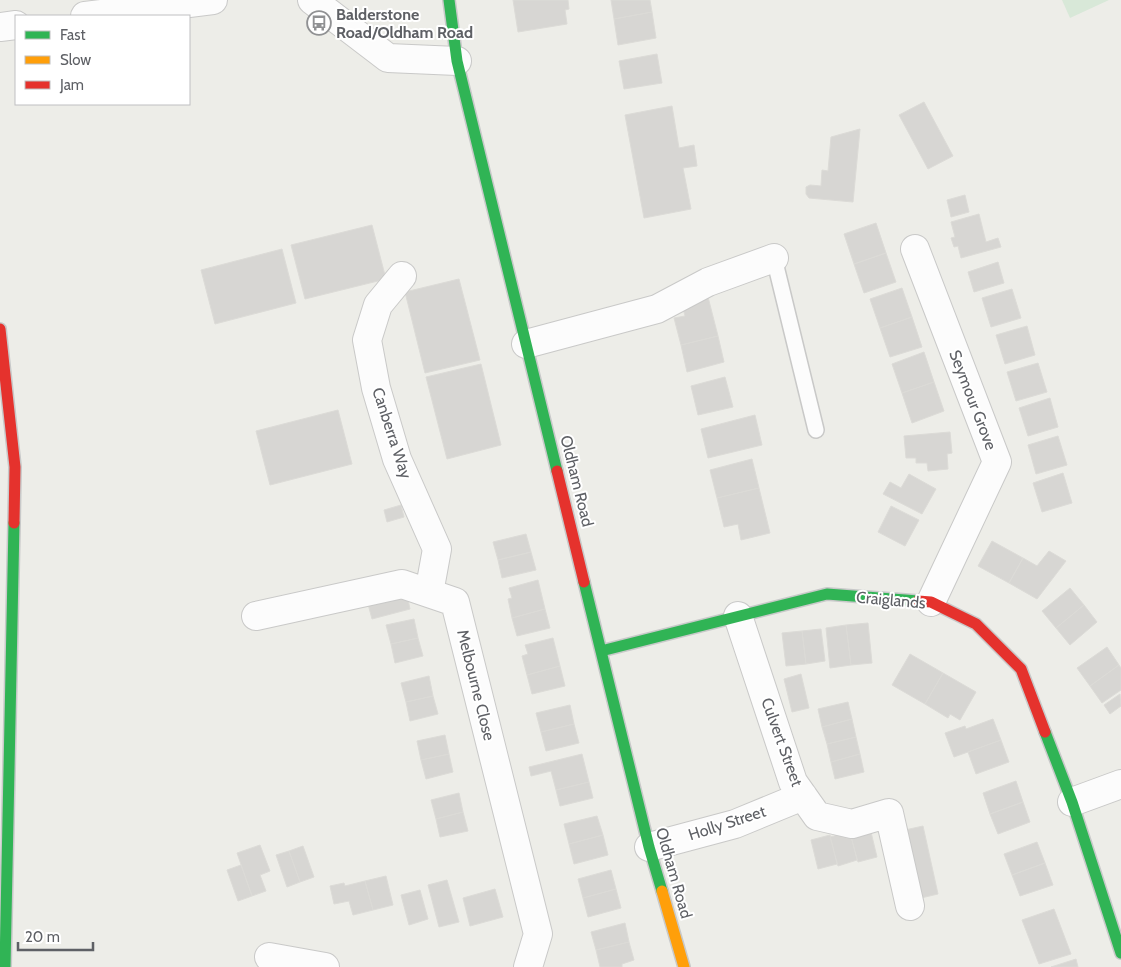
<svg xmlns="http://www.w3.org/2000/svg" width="1121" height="967" viewBox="0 0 1121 967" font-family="Cabin,sans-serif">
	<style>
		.green { fill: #d8e8d8 }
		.building { fill: #d7d6d3; stroke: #dcdbd7 }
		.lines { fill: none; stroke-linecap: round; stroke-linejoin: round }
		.lane-casing { stroke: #c9c9c8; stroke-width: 18 }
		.street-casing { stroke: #c9c9c8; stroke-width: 30 }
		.fast-casing { stroke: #c8c9c9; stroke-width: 14 }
		.slow-casing { stroke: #c8c9c9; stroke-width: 14 }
		.jam-casing { stroke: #c8c9c9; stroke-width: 14 }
		.lane { stroke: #fcfcfc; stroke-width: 15 }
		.street { stroke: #fcfcfc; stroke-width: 28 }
		.fast { stroke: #30b455; stroke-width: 11 }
		.slow { stroke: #ff9f0a; stroke-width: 11 }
		.jam { stroke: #e5322d; stroke-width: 11 }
		.labels { text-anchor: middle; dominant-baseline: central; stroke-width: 4; stroke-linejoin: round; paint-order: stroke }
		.poi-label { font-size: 16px; font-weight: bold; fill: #5e6065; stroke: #fff; text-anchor: start }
		.street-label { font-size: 16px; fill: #5e6065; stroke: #fff }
	</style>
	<rect width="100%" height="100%" fill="#edede8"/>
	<path class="green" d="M1062,0H1109L1070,18Z"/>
	<path class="building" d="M513,0H568L569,9L565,10L567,24L518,32Z
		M611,0H650L652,12L614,19Z
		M652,12L656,38L618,45L614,19Z
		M657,54L662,83L624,89L619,61Z
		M924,102L953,156L928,169L899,115Z
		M672,106L679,148L694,145L697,166L683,168L691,209L644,218L625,115Z
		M860,129L853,202L809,198L806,194V187L810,185L821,186L822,170L828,171L831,137Z
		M965,195L969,212L951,217L947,200Z
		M979,214L986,242L998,238L1001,247L961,258L958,246L954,247L951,238L955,237L951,222Z
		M876,223L886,253L854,264L844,234Z
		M372,225L386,279L305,299L291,245Z
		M282,249L296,303L215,324L201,270Z
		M886,253L896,282L864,293L854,264Z
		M998,262L1004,283L974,292L968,272Z
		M459,279L480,360L425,373L405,292Z
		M902,288L912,317L880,328L870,299Z
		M1012,289L1021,318L991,327L982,298Z
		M708,297L718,336L681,345L674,318L685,316L682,304Z
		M912,317L922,347L890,357L880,328Z
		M1027,326L1035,355L1005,364L996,335Z
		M718,336L724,362L687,372L681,345Z
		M924,352L934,382L902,393L892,364Z
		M1038,363L1047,392L1016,401L1007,372Z
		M481,364L501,445L447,459L426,377Z
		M725,377L733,407L698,415L691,386Z
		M934,382L944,411L912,423L902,393Z
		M1050,398L1058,427L1028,436L1019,408Z
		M338,410L352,464L270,485L256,431Z
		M755,415L762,445L708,458L701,429Z
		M950,432L952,453L947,454L948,469L928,471L927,463H916V458H906L904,436Z
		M1058,436L1067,465L1036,474L1028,445Z
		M752,459L759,488L717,498L710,470Z
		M1063,473L1072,503L1042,512L1033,483Z
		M909,474L936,489L922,514L883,494L890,482L901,488Z
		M759,488L770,533L741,540L738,524L724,527L717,498Z
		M401,505L404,517L387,522L384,510Z
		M891,506L919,520L905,546L878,532Z
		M526,534L531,552L498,560L493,542Z
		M992,541L1023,558L1009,583L978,566Z
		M1049,551L1066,561L1037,599L1009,583L1023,558L1037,566Z
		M531,552L536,570L502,578L498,560Z
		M538,580L545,609L512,618L508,599L512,598L509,588Z
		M1070,588L1084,605L1056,628L1042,611Z
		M407,595L410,609L372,619L368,604Z
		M1084,605L1097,622L1070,645L1056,628Z
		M545,609L550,628L517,636L512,618Z
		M414,619L418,638L391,644L386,625Z
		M868,623L872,663L851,665L846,625Z
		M846,625L851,665L830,668L826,628Z
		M821,629L825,661L806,664L802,631Z
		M802,631L806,664L786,666L782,633Z
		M418,638L423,656L395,663L391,644Z
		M553,638L560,666L527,675L522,656L528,654L525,645Z
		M1107,647L1119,665L1090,686L1077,668Z
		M910,654L943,673L925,704L892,685Z
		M1119,665L1121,668V690L1102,703L1090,686Z
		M560,666L565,686L532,694L527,675Z
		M943,673L976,692L960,720L950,714L948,718L925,704Z
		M801,674L809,708L792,712L784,679Z
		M429,676L433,696L406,702L401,683Z
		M1120,694L1121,706L1110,714L1104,705Z
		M433,696L438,714L410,721L406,702Z
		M848,702L852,719L822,727L818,709Z
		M570,705L574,724L541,732L536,713Z
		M852,719L856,737L827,744L822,727Z
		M993,719L1001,740L954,757L945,733L965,726L966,729Z
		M574,724L579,743L546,751L541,732Z
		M445,735L449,754L421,760L417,741Z
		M856,737L860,754L831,762L827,744Z
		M1001,740L1009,762L976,774L968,752Z
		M449,754L453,772L426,779L421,760Z
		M582,754L589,782L556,790L551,771L531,776L529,767Z
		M860,754L864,772L835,779L831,762Z
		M1016,781L1023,802L990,814L983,793Z
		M589,782L593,798L560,806L556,790Z
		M459,793L463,812L436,819L431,800Z
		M1023,802L1030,822L998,834L990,814Z
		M463,812L468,831L440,837L436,819Z
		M597,816L603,835L569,844L564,824Z
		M923,826L938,894L921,898L905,830Z
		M870,828L877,857L858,862L850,833Z
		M850,832L857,860L838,866L830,837Z
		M603,835L608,855L574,864L569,844Z
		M830,835L837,864L818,869L811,840Z
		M1037,842L1045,863L1012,875L1004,854Z
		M260,845L270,871L260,875L266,891L252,896L237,853Z
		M303,846L314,877L300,882L289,851Z
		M289,851L300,882L287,887L276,855Z
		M1045,863L1053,885L1020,896L1012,875Z
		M241,865L252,896L238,901L227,870Z
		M611,870L616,889L583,898L578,879Z
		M386,876L393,905L373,910L365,881Z
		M447,880L459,922L439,927L428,885Z
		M365,881L373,910L353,915L349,901L334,904L330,886L344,883L345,886Z
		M495,889L503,917L470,926L463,898Z
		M616,889L621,908L588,917L583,898Z
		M420,890L428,919L409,925L401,895Z
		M1054,909L1071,954L1039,964L1022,920Z
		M625,923L629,942L596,950L591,932Z
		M629,942L634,960L622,964V967H600L596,950Z
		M1076,959L1078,967H1051Z"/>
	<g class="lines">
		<g class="lane-casing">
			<path id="lane" d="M774,258L816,430"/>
		</g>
		<g class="street-casing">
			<path id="street" d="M312,0L388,58L457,61
				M85,16L213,0
				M0,27L16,25
				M915,249L997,462L931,602
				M402,276L378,305L367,340L376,388L397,459L437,549L429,593
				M526,344L657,309L708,282L774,258
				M256,616L402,584L455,602L538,934L528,967
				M738,616L793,782L817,816L852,824L889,813L910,906
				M1072,802L1121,784
				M649,847L735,824L803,796
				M269,957L325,967"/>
		</g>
		<g class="fast-casing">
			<path id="fast" d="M449,0L457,61L557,471
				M584,582L649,847L662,891
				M601,651L827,594L918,601
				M1045,732L1072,802L1121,953
				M5,967L14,523"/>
		</g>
		<g class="slow-casing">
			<path id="slow" d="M662,891L684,967"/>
		</g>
		<g class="jam-casing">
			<path id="jam" d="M0,329L15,467L14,523
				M557,471L584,582
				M918,601L931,602L976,624L1021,669L1045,732"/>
		</g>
		<use href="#lane" class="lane"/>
		<use href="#street" class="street"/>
		<use href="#fast" class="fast"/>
		<use href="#slow" class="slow"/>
		<use href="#jam" class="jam"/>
	</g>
	<defs>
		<g id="bus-ring" transform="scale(1.25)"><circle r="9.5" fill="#fff" stroke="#909193" stroke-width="1.5"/><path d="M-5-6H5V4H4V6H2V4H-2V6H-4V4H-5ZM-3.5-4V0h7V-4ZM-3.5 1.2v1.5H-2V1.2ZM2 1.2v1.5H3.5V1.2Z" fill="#909193"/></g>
	</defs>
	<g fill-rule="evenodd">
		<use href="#bus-ring" x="319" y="23"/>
	</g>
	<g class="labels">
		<g class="poi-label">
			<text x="336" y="14">Balderstone<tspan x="336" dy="18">Road/Oldham Road</tspan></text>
		</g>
		<g class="street-label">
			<text transform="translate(973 400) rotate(69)">Seymour Grove</text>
			<text transform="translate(392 433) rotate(72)">Canberra Way</text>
			<text transform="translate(577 481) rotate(76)">Oldham Road</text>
			<text transform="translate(891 600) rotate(5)">Craiglands</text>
			<text transform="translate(476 685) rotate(76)">Melbourne Close</text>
			<text transform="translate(782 742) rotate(70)">Culvert Street</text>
			<text transform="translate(727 823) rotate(-18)">Holly Street</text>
			<text transform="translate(674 873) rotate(74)">Oldham Road</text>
		</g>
	</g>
	<rect x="15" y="15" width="175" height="90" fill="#ffffff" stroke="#bfbfc1"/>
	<rect x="25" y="31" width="25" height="8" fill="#30b455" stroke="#bfbfc1"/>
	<text x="60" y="40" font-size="15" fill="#5e6065">Fast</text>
	<rect x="25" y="56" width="25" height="8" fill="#ff9f0a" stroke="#bfbfc1"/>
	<text x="60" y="65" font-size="15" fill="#5e6065">Slow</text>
	<rect x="25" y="81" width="25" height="8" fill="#e5322d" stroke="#bfbfc1"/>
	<text x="60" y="90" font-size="15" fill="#5e6065">Jam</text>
	<path d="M18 942v8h75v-8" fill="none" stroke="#5e6065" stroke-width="2.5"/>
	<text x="25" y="942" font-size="15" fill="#5e6065" stroke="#ffffff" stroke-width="4" paint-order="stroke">20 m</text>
</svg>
